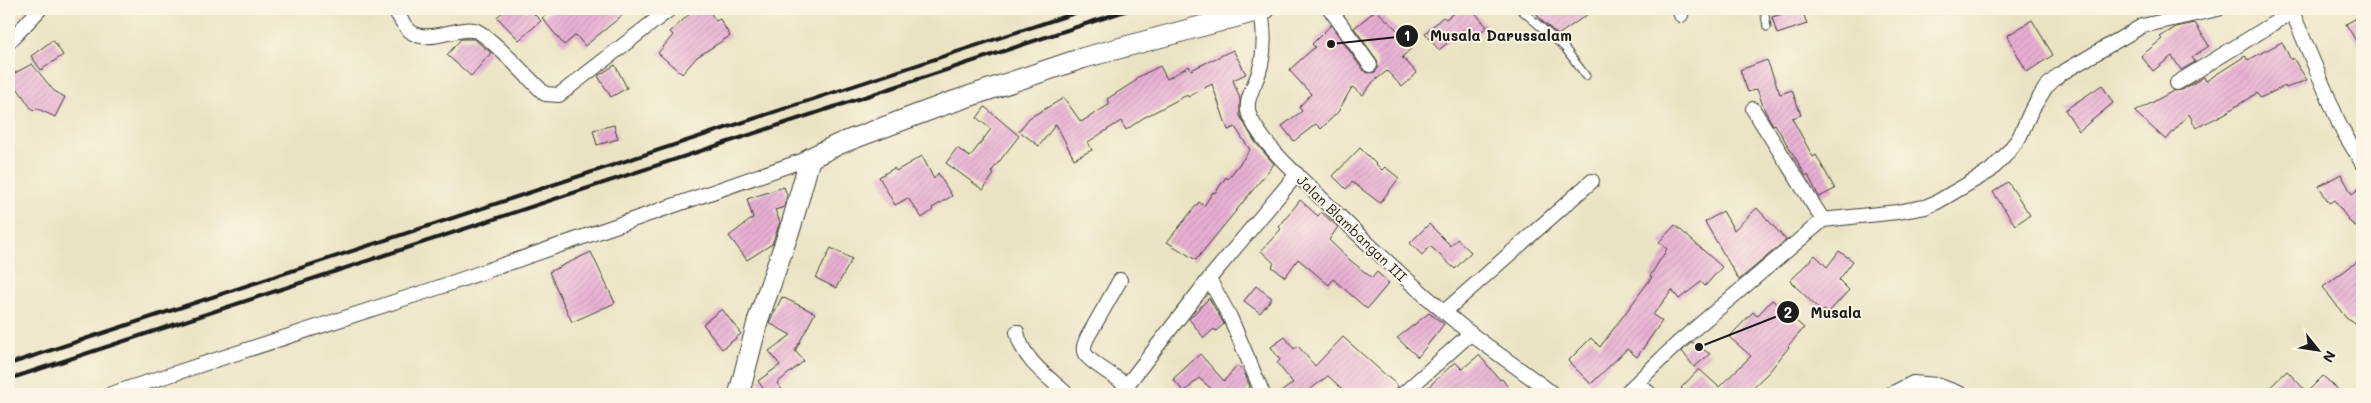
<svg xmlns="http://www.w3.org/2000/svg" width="2371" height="403" viewBox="0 0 2371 403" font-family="Mali,sans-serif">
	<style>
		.building { fill: url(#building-hatch) }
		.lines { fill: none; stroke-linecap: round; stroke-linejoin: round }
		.lane-casing { stroke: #3b3a35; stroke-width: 9 }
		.street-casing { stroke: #3b3a35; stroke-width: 16 }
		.secondary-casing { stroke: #3b3a35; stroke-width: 22 }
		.lane { stroke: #fff; stroke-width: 7 }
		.street { stroke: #fff; stroke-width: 14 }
		.secondary { stroke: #fff; stroke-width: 20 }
		.rail { stroke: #1c1c1c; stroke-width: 4 }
		.labels { text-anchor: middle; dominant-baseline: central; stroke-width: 4; stroke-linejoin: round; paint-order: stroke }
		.street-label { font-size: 14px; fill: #1c1c1c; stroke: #fcf5e5 }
		.leader { fill: none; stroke: #1c1c1c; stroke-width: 2 }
		.callout-dot { fill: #1c1c1c; stroke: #fcf5e5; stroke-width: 2 }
		.mark-label { font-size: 15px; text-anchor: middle; font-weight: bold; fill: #fff }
		.callout-label { font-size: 15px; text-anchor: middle; font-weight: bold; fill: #1c1c1c; stroke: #fcf5e5; stroke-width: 4; stroke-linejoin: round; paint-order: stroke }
	</style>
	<defs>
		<pattern id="building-hatch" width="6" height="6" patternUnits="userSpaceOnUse" patternTransform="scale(1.25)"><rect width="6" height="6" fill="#e8afd3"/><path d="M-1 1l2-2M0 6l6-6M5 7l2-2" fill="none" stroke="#c696b5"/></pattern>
	</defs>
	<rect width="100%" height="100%" fill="#fcf5e5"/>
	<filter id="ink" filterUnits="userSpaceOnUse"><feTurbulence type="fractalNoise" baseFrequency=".02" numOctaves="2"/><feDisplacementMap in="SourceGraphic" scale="10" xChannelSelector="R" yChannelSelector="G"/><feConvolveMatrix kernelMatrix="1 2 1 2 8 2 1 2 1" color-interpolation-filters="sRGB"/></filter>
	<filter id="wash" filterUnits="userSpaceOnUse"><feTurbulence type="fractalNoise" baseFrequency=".0096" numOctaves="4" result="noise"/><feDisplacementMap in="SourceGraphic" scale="20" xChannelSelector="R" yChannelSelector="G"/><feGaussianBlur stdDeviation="1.12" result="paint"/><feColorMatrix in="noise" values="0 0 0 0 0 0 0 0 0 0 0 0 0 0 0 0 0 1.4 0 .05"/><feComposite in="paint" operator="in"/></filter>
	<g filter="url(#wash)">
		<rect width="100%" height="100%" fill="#eae3c3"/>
		<g id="blocks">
			<path class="building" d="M506,9H529L541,21L519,40L497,17Z
				M554,9H630L585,46L576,35L564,45L542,18Z
				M695,9H708L716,21L720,19L730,36L697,57L682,74L658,53L673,35L670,32Z
				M1459,9H1472L1487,27L1471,40L1463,30L1439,50L1425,33L1443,17L1446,19Z
				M1533,9H1595L1558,35L1541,20Z
				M1784,9H1802L1807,24L1777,34L1772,17L1785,13Z
				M1376,10L1414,46L1402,57L1417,73L1402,87L1387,71L1373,82L1363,95L1352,87L1338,112L1321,129L1316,124L1294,141L1282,126L1302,111L1299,107L1311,94L1289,70L1315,47L1312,44L1331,25L1363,70L1367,73L1375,72L1378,68L1377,60L1354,28Z
				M2362,15V51L2346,24Z
				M2032,20L2053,55L2027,72L2007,36Z
				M2195,23L2209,46L2192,57L2195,62L2181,70L2172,56L2153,71L2141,56L2162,39L2160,37L2176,27Z
				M461,39H474L491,53L471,76L447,55Z
				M53,40L63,55L41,70L31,56Z
				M2282,42L2291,60L2293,58L2307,80L2286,88L2285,86L2260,98L2257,93L2224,114L2196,128L2189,114L2166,140L2135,112L2173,91L2182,90L2204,77L2206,81L2245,56L2248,60Z
				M1233,50L1246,74L1233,80L1240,99V116L1255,142L1274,164L1196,260L1167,242L1199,202L1204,206L1213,192L1215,193L1226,177L1228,179L1250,150L1235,127L1228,130L1212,84L1188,97L1187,95L1143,118L1126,130L1121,121L1088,142L1092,150L1074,159L1056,124L1039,146L1019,131L1029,118L1064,98L1081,122L1110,104L1107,99L1137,80L1136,78L1160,66L1167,79L1189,66L1191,70Z
				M1767,60L1780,94L1792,90L1801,115L1792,118L1813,157L1816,155L1835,189L1819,197L1808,175L1806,176L1775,124L1773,125L1765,111L1757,89L1748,92L1740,70Z
				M32,64L54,91L65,97L55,117L36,108L33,111L9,76Z
				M615,65L627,88L611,97L598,76Z
				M2102,85L2113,103L2079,131L2065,110Z
				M985,107L1019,136L991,172L994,174L983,190L946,163L957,148L970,157L991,129L977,118Z
				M614,125L618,139L597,145L593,130Z
				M1360,148L1382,170L1385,167L1399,178L1380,203L1352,182L1346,189L1333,176Z
				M922,156L934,179L938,173L952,196L932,208L933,210L922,218L908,198L895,205L879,177L894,168L896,171Z
				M2341,174L2352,194L2362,186V230L2351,223L2334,200L2329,203L2319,186Z
				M2008,182L2030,215L2015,225L1993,192Z
				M784,187L787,195L784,207L775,210L780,222L772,244L747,260L729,236L753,218L747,199Z
				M1300,200L1318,216L1321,212L1338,227L1329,240L1350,260L1372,278L1377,272L1389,283L1367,309L1333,279L1329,285L1298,259L1285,277L1272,267L1274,263L1261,251L1281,229L1279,227Z
				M1757,208L1786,240L1739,280L1705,222L1723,211L1734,230Z
				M1429,224L1451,246L1457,239L1471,252L1455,269L1430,246L1422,255L1410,243Z
				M1675,225L1722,267L1705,286L1701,282L1679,299L1672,290L1653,315L1662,321L1637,357L1627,349L1591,384L1568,361L1591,338L1600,347L1652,277L1650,276L1667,249L1659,242Z
				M831,248L852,259L836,288L816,278Z
				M1839,251L1853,261L1839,280L1849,290L1828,313L1824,310L1822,312L1790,281L1815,255L1827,267Z
				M591,252L615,303L572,322L549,272Z
				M2362,258V328L2346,318L2323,287Z
				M1256,286L1272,298L1260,313L1244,301Z
				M782,297L815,313L795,351L804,361L777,383L785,394H767L758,381L780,365L769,351L791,335L769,323Z
				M1209,298L1224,324L1216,331L1214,329L1204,338L1189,319Z
				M1772,300L1804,328L1788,346L1789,347L1769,372L1746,394H1688L1681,388L1699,369L1719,387L1751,356L1729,337L1753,312L1757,316Z
				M722,309L741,334L722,349L703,324Z
				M1429,313L1444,324L1418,357L1397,338Z
				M1285,337L1294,349L1298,346L1315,366L1343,337L1398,386L1394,394H1348L1328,376L1304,394H1278L1293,383L1277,363L1280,360L1271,347Z
				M1692,342L1710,354L1694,367L1682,351Z
				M1200,354L1224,381L1237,366L1244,371L1250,387L1244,394H1212L1215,392L1199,378L1184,392L1173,379Z
				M1479,355L1500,380L1502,379L1513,394H1421L1455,362L1462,369Z
				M2287,371L2307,392L2323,376L2343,394H2263Z"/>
		</g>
	</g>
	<g filter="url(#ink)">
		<use href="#blocks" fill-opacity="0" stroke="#3b3a35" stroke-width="1"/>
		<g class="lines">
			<g class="lane-casing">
				<path id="lane" d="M1520,9L1564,47L1586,76
					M1764,9L1767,27"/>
			</g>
			<g class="street-casing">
				<path id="street" d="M394,9C399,15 403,26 410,31C427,46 460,24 477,31C492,38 530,80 545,94L559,95L670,9
					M1260,9C1265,28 1265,53 1259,72C1254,88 1242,103 1251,119C1263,144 1296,174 1316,193C1365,242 1416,290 1470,333C1497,354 1526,373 1553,394
					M1330,9L1370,65
					M1679,9L1681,15
					M2291,9L2341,128L2362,163
					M9,42L40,9
					M2177,83L2292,12
					M1753,109L1823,220
					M1209,279L1230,317L1263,394
					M1120,280L1087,338C1085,343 1082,349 1085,354C1092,364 1116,377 1127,385
					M1444,312L1592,181
					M1017,332C1022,359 1047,376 1067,394
					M1638,383L1650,394
					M111,394L434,289L810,158
					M1120,394L1209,279L1297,174
					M1403,394L1471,333
					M1625,394L1679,342L1823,220L1897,212L1925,207L1937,202L1990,171L2004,157L2019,138L2031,111L2046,87L2060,74L2142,26L2218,9
					M1891,394L1913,383L1937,385L1961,394"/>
			</g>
			<g class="secondary-casing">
				<path id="secondary" d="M739,394L758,320L792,223L810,158L839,144L943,105L1083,58L1265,9"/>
			</g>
			<use href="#lane" class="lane"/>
			<use href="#street" class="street"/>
			<use href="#secondary" class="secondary"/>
			<path class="rail" d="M9,364L1087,9
				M9,379L1131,9"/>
		</g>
	</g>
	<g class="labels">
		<g class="street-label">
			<text transform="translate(1352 228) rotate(44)">Jalan Blambangan III</text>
		</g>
	</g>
	<path class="leader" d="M1331 44L1407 36M1699 347L1788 312"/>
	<g class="callout-dot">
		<circle cx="1331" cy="44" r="5"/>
		<circle cx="1699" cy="347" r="5"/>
		<circle cx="1407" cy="36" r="12"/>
		<circle cx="1788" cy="312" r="12"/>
	</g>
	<g class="mark-label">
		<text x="1407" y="41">1</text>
		<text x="1788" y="318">2</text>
	</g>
	<g class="callout-label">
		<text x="1501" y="41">Musala Darussalam</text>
		<text x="1836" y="318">Musala</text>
	</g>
	<rect width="2371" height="403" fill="none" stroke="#fcf5e5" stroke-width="30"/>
	<g transform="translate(2318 350) rotate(120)" stroke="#fcf5e5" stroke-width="4" paint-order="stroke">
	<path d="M0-4L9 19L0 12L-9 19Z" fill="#1c1c1c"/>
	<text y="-8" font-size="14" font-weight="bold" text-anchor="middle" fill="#1c1c1c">N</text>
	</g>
</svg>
